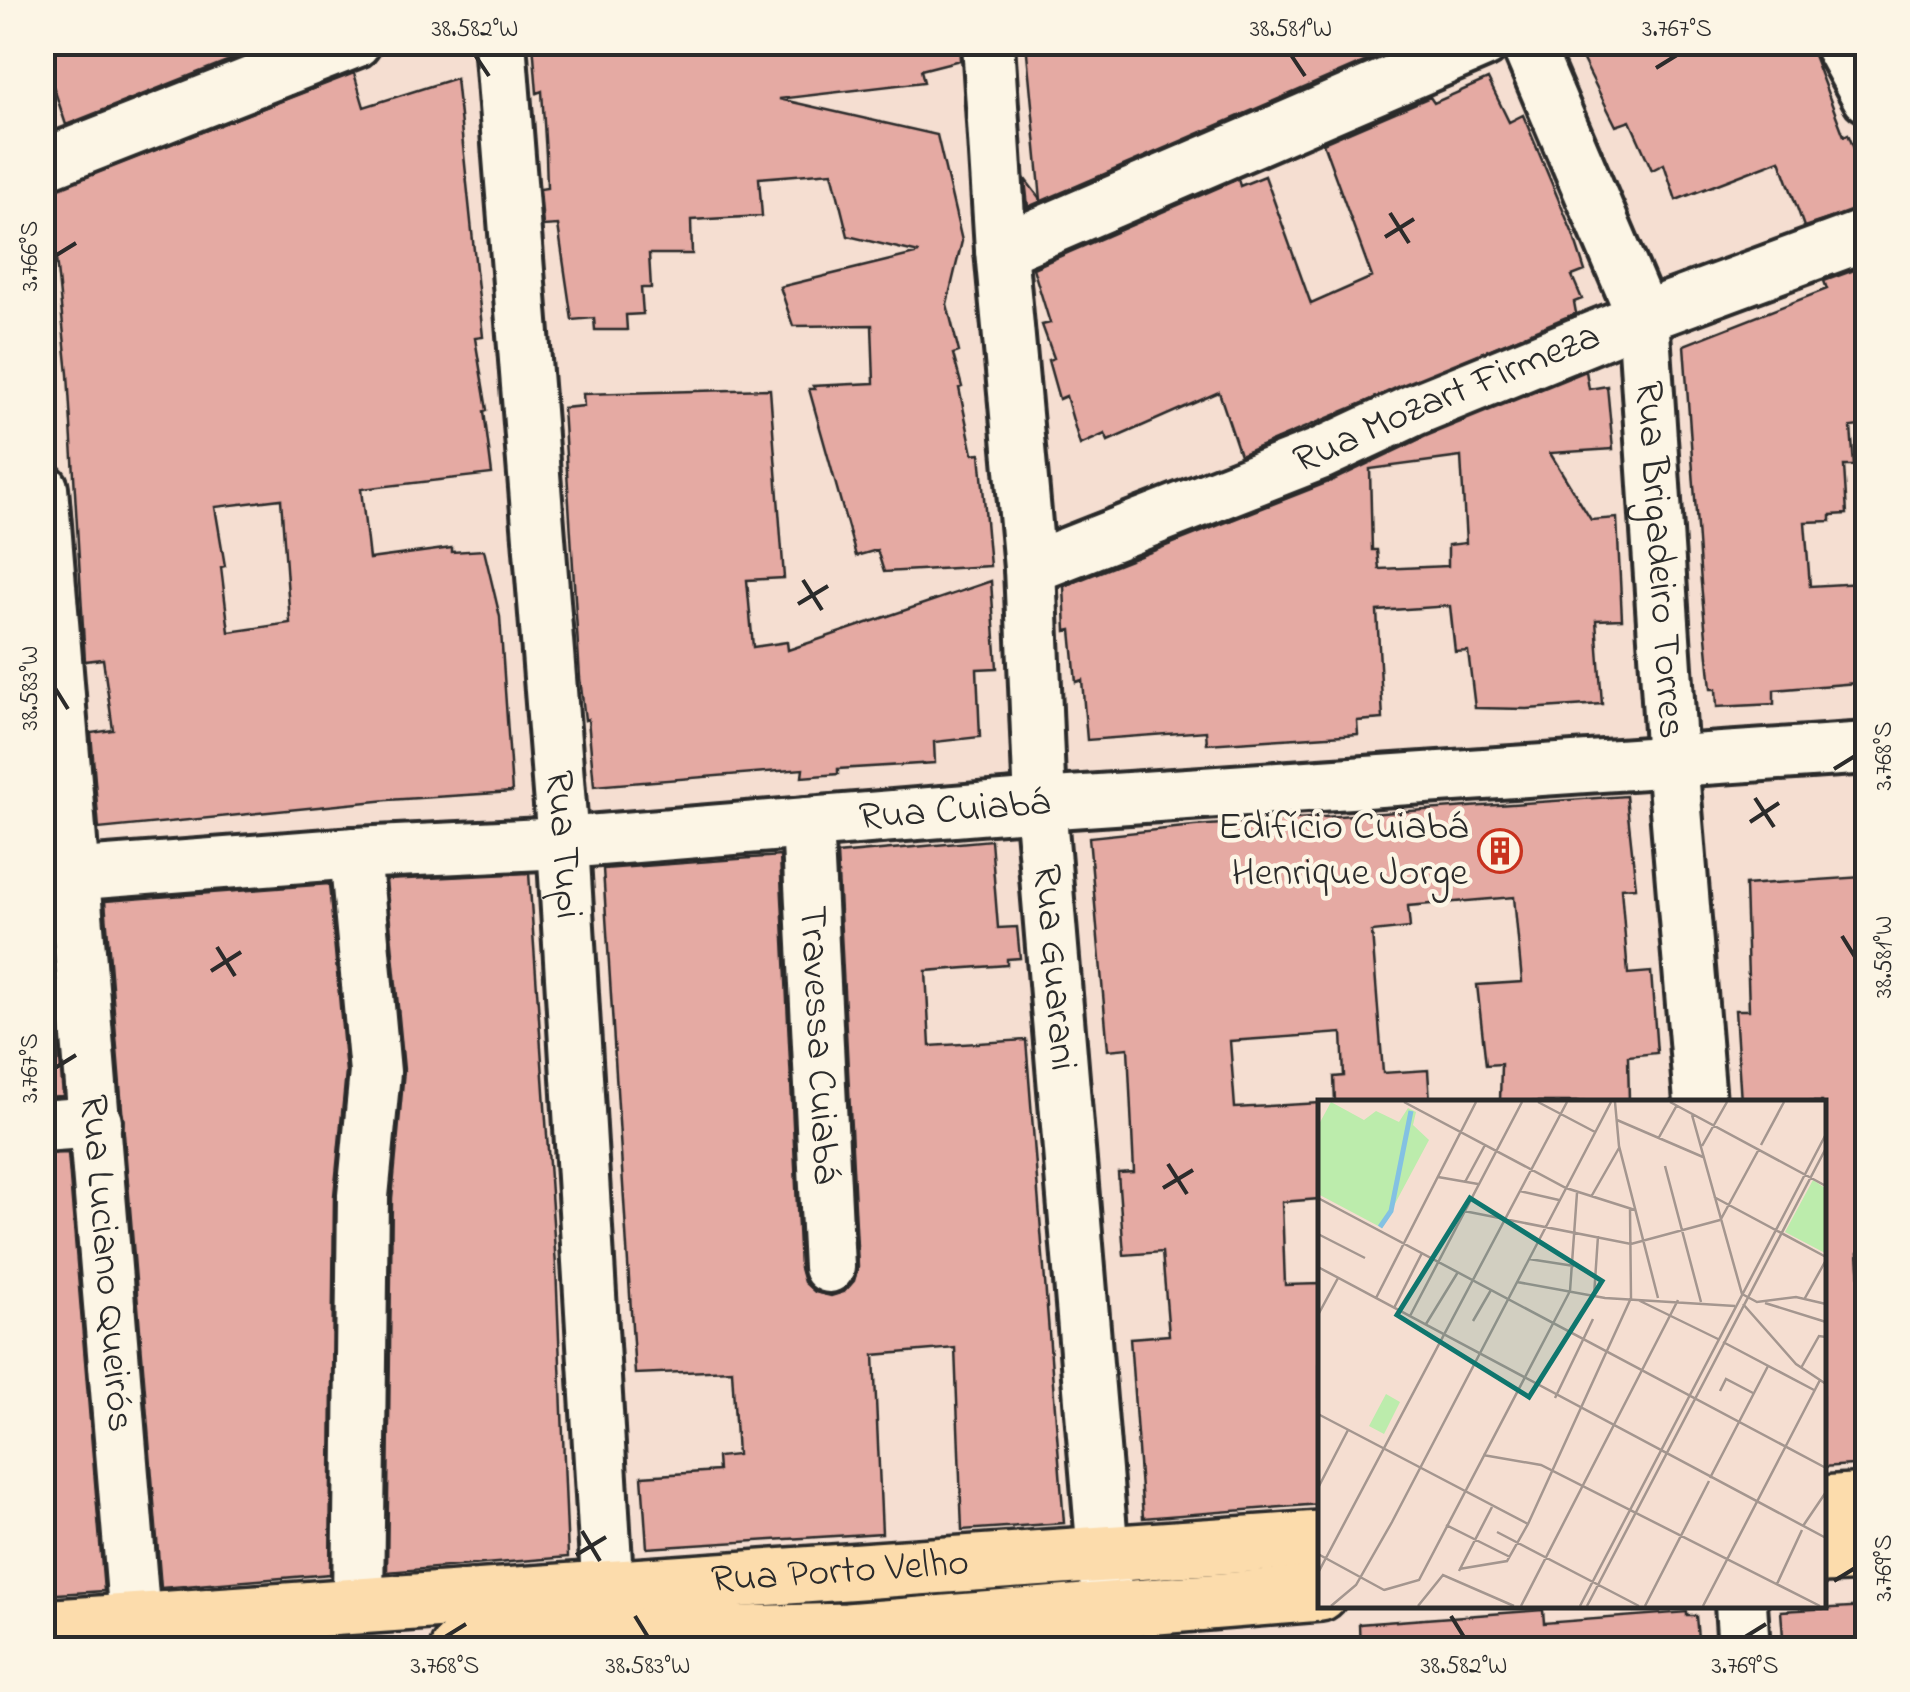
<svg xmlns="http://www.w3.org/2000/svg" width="1910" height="1692" viewBox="0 0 1910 1692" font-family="'Indie Flower',sans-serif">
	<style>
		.building { fill: #e5aaa3; stroke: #2b2b2b; stroke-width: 2.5; fill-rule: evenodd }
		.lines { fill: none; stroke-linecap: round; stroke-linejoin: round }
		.minor-casing { stroke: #2b2b2b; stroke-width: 58 }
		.major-casing { stroke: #2b2b2b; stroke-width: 62 }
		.minor { stroke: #fcf5e5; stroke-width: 50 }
		.major { stroke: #fcdcac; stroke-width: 55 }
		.ticks { fill: none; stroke: #2b2b2b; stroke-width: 4 }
		.labels { text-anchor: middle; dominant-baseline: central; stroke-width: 9; stroke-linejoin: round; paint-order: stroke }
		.street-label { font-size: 40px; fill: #2b2b2b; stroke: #fcf5e5 }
		.poi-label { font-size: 40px; fill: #2b2b2b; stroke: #fcf5e5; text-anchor: end }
		.inset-river { fill: none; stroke: #83c1e3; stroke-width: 5 }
		.inset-road { fill: none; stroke: #a4968f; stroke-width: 2.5 }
		.view { fill: #0f766e; fill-opacity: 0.15; stroke: #0f766e; stroke-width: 5 }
		.inset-edge { fill: none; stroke: #2b2b2b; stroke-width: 5 }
		.neatline { fill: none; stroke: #2b2b2b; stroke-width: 4 }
		.ticks-label { font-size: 25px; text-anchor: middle; fill: #2b2b2b }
	</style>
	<rect width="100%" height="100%" fill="#f5ded1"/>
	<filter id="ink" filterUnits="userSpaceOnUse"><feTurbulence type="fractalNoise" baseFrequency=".01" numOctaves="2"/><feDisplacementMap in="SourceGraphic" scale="20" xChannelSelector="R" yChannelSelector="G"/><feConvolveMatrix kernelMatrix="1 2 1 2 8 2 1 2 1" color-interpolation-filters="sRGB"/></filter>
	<g filter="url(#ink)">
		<path class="building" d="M42,42H275L66,125L42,52Z
			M533,42H959L960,60L921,70L924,82L779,99L937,135L962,241L947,304L959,352L953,354L962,387L959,388L973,454L980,453L990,566L884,572L877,550L856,556L809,389H815L813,386L874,383L872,325L793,326L780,287L919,253L848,236L832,172L759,178L762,216L691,220L692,254H649L651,288H641L643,314L626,315L627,330H595L594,318L572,320L558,225L543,226L540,189L547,188L546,155L542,91L537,93Z
			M1026,42H1396L1399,47L1028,207L1025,179L1041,200Z
			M1574,42H1808L1844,136L1848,134L1868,183V206L1804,227L1780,160L1676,200L1664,164L1652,170L1630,121L1616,126Z
			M354,73L364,107L456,78L483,337L475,338L487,410L484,411L492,474L361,489L369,559L452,548V552L484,550L500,617L512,792L388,800L99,829L91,733L113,730L103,659L85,661L68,374L55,249H50L44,193ZM281,499L290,623L229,632L221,567L225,566L215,507Z
			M1488,79L1509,122L1523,115L1573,234L1585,271L1572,276L1582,299L1574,302L1576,313L1240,455L1219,392L1108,441L1105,434L1080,445L1066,396L1059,399L1048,360L1054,358L1042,325L1050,323L1033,268L1238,179L1240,186L1265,176L1311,304L1372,277L1323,143L1430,97L1434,103Z
			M1868,265V425L1851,427L1854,466H1844L1847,514L1831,515V521L1805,522L1810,586L1861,583L1863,607H1868V682L1774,690V704L1717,707L1716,689H1711L1701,583L1684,345L1827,289L1824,281Z
			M1586,371L1589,389L1607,386L1613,449L1550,453L1591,520L1617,518L1622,619L1596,620L1602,704L1527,709L1475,708L1468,651L1455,652L1450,606L1377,611L1383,719L1357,721L1358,734L1207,744L1206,731L1087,740L1082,680L1076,682L1071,630L1066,631L1064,586L1331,481L1426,436ZM1461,457L1466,543L1448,545V566L1379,569L1377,550H1372L1370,469Z
			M770,389L784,578L747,580L753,647L787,642L788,650L991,581L997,668L977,669L980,737L934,742L935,763L838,769V774L802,777L803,769L594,786L588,719L585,720L580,678L563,408L584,406L583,394Z
			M1626,796L1636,887L1621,888L1628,974L1651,972L1657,1053L1628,1056L1629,1102H1500L1501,1064L1486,1065L1477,985L1522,982L1514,897L1408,906L1410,928L1372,932L1383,1073L1428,1070L1430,1102H1335L1334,1077L1344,1076L1342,1033L1230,1041L1235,1108L1320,1103L1319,1199L1282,1202L1285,1285L1320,1284V1504L1143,1518L1130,1338L1169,1335L1162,1252L1124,1255L1118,1173L1134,1172L1128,1048L1108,1050L1089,837L1194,826Z
			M991,840L998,928L1017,927L1020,958L1007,959V965L926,971L930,1046L1026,1040L1064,1523L962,1530L955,1348L874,1355L882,1533L647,1548L642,1476L718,1471L717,1457L737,1455L732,1370L635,1374L603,869L780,856L800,1268L804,1282L815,1292L831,1296L844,1292L854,1281L858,1266L837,854Z
			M529,873L556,1266L568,1557L387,1572L392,1198L404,1070L386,880Z
			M1862,877L1868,961V1253H1858L1867,1377L1863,1378L1868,1464L1822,1467V1102H1741L1735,1010H1749L1745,885Z
			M329,884L346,1072L334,1196L330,1574L161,1588L105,901Z
			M42,905H47L63,1096L42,1097Z
			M68,1153L104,1591L42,1595V1154Z
			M1868,1606V1650H1784L1781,1611Z
			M1543,1610L1544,1623L1687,1612V1616H1696L1699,1650H1360L1359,1624Z"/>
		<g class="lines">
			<g class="minor-casing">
				<g id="minor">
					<path id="s1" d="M500,42L563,843L610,1629"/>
					<path id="s2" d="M988,42L1001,250L1030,568L1040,804L1111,1650"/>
					<path id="s3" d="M1526,42L1643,317L1672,760L1700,1102"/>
					<path d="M1838,42L1868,97"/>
					<path d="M42,165L355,42"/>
					<path d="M1001,250L1484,42"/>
					<path id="s4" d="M42,488L135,1621"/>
					<path id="s5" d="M1030,568L1320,454L1414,410L1643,317L1868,234"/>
					<path id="s6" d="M807,823L829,1267"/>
					<path d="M355,853L375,1072L363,1196L358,1605"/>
					<path id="s7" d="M42,877L355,853L563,843L1040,804L1868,748"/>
					<path d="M42,1126L96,1122"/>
					<path d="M1741,1604L1744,1650"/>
				</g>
			</g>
			<g class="major-casing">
				<g id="major">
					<path d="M1822,1504L1868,1501"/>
					<path d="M1822,1555L1868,1553"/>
					<path id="s8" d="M42,1628L1320,1539"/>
					<path d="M458,1650L610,1638L847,1631L1320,1593"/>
				</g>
			</g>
			<use href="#minor" class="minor"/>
			<use href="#major" class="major"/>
		</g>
	</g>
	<path class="ticks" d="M475,55L489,76M1291,55L1305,76M1656,68L1677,55M1390,213L1409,243M1385,237L1414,219M55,256L76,243M803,580L822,610M798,604L828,586M55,688L68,709M1834,769L1855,756M1755,798L1774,827M1750,822L1779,803M1842,936L1855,957M217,947L235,976M211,971L241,952M55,1068L76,1055M1168,1164L1187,1194M1163,1188L1193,1170M582,1531L600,1561M576,1555L606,1537M1834,1581L1855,1568M635,1616L648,1637M1451,1616L1464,1637M445,1637L466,1624M1745,1637L1766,1624"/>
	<defs>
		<g id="building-ring" transform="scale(2.25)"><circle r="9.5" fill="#fcf5e5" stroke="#c8321e" stroke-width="1.5"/><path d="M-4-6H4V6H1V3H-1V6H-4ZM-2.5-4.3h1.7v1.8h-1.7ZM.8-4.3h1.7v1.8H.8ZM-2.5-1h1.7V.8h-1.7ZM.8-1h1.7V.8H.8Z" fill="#c8321e"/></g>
	</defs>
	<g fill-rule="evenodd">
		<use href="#building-ring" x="1500" y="851"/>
	</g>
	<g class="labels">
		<g class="street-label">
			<text stroke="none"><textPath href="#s5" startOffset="450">Rua Mozart Firmeza</textPath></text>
			<text stroke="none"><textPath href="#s3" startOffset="542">Rua Brigadeiro Torres</textPath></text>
			<text stroke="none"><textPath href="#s7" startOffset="915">Rua Cuiabá</textPath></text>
			<text stroke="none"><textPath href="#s1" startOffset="805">Rua Tupi</textPath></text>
			<text stroke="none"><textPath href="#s2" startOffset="928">Rua Guarani</textPath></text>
			<text stroke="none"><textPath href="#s6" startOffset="222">Travessa Cuiabá</textPath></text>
			<text stroke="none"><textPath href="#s4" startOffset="778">Rua Luciano Queirós</textPath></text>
			<text stroke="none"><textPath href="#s8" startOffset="800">Rua Porto Velho</textPath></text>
		</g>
		<g class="poi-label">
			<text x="1468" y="828">Edifício Cuiabá<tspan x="1468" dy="46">Henrique Jorge</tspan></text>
		</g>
	</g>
	<g transform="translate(1318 1100)">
		<rect width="508" height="508" fill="#f5ded1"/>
		<path d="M13,2L46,20L58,11L81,22L90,8L98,12L95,25L111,40L64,128L0,94V26ZM495,80L507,88V153L467,132ZM68,294L82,302L66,334L51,326Z" fill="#bcecac"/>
		<path class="inset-river" d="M62,127L73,111L93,11"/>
		<path class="inset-road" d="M86,2L248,88L317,110M220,2L277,32M297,2L301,46L340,198M352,2L508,86M374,15L424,194L439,202L478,197L508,204M299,20L385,57M340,39L359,5M443,45L466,2M384,46L409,2M347,66L383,202M120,77L160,84M147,82L167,45M202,91L241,100M273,97L301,48M396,97L508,157M0,98L508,368M146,111L313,144L402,120M403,119L441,49M0,134L47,158M211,159L256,166M0,167L508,438M199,182L287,198L417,206M276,196L280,136M58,198L158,2M487,198L508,160M320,200L400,239M447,203L508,222M425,204L478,264L508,284M76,208L104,153M0,215L20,178M92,216L204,2M155,221L173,190M108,224L140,172M405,242L496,290M483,268L501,236L508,237M402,291L408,279L435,293M237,298L275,219M0,314L210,424M165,355L223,365L502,506M392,378L450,266M0,388L30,330M128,425L192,457M485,426L508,392M179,432L321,506M0,454L66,490M141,469L189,461L210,424L313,198L312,109M141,471L174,407M0,473L249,2M459,484L484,430M66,490L101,480L252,191L259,93M13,506L38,485L74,422L293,2M100,506L125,475L196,506M203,506L360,200M262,506L508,34M269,506L508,48M327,506L391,381M385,506L502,280"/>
		<path class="view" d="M152,98L284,181L211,297L79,215Z"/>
		<rect width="508" height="508" class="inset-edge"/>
	</g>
	<rect width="1910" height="1692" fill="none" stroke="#fcf5e5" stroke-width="110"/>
	<rect x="55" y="55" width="1800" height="1582" class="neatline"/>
	<g class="ticks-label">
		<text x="475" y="36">38.582°W</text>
		<text x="1291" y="36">38.581°W</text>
		<text x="1677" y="36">3.767°S</text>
		<text transform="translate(28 256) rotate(-90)" y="9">3.766°S</text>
		<text transform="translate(28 688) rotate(-90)" y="9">38.583°W</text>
		<text transform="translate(1882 756) rotate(-90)" y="9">3.768°S</text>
		<text transform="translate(1882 957) rotate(-90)" y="9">38.581°W</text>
		<text transform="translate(28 1068) rotate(-90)" y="9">3.767°S</text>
		<text transform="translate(1882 1568) rotate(-90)" y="9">3.769°S</text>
		<text x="445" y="1673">3.768°S</text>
		<text x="648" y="1673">38.583°W</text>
		<text x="1464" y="1673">38.582°W</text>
		<text x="1745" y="1673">3.769°S</text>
	</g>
</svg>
